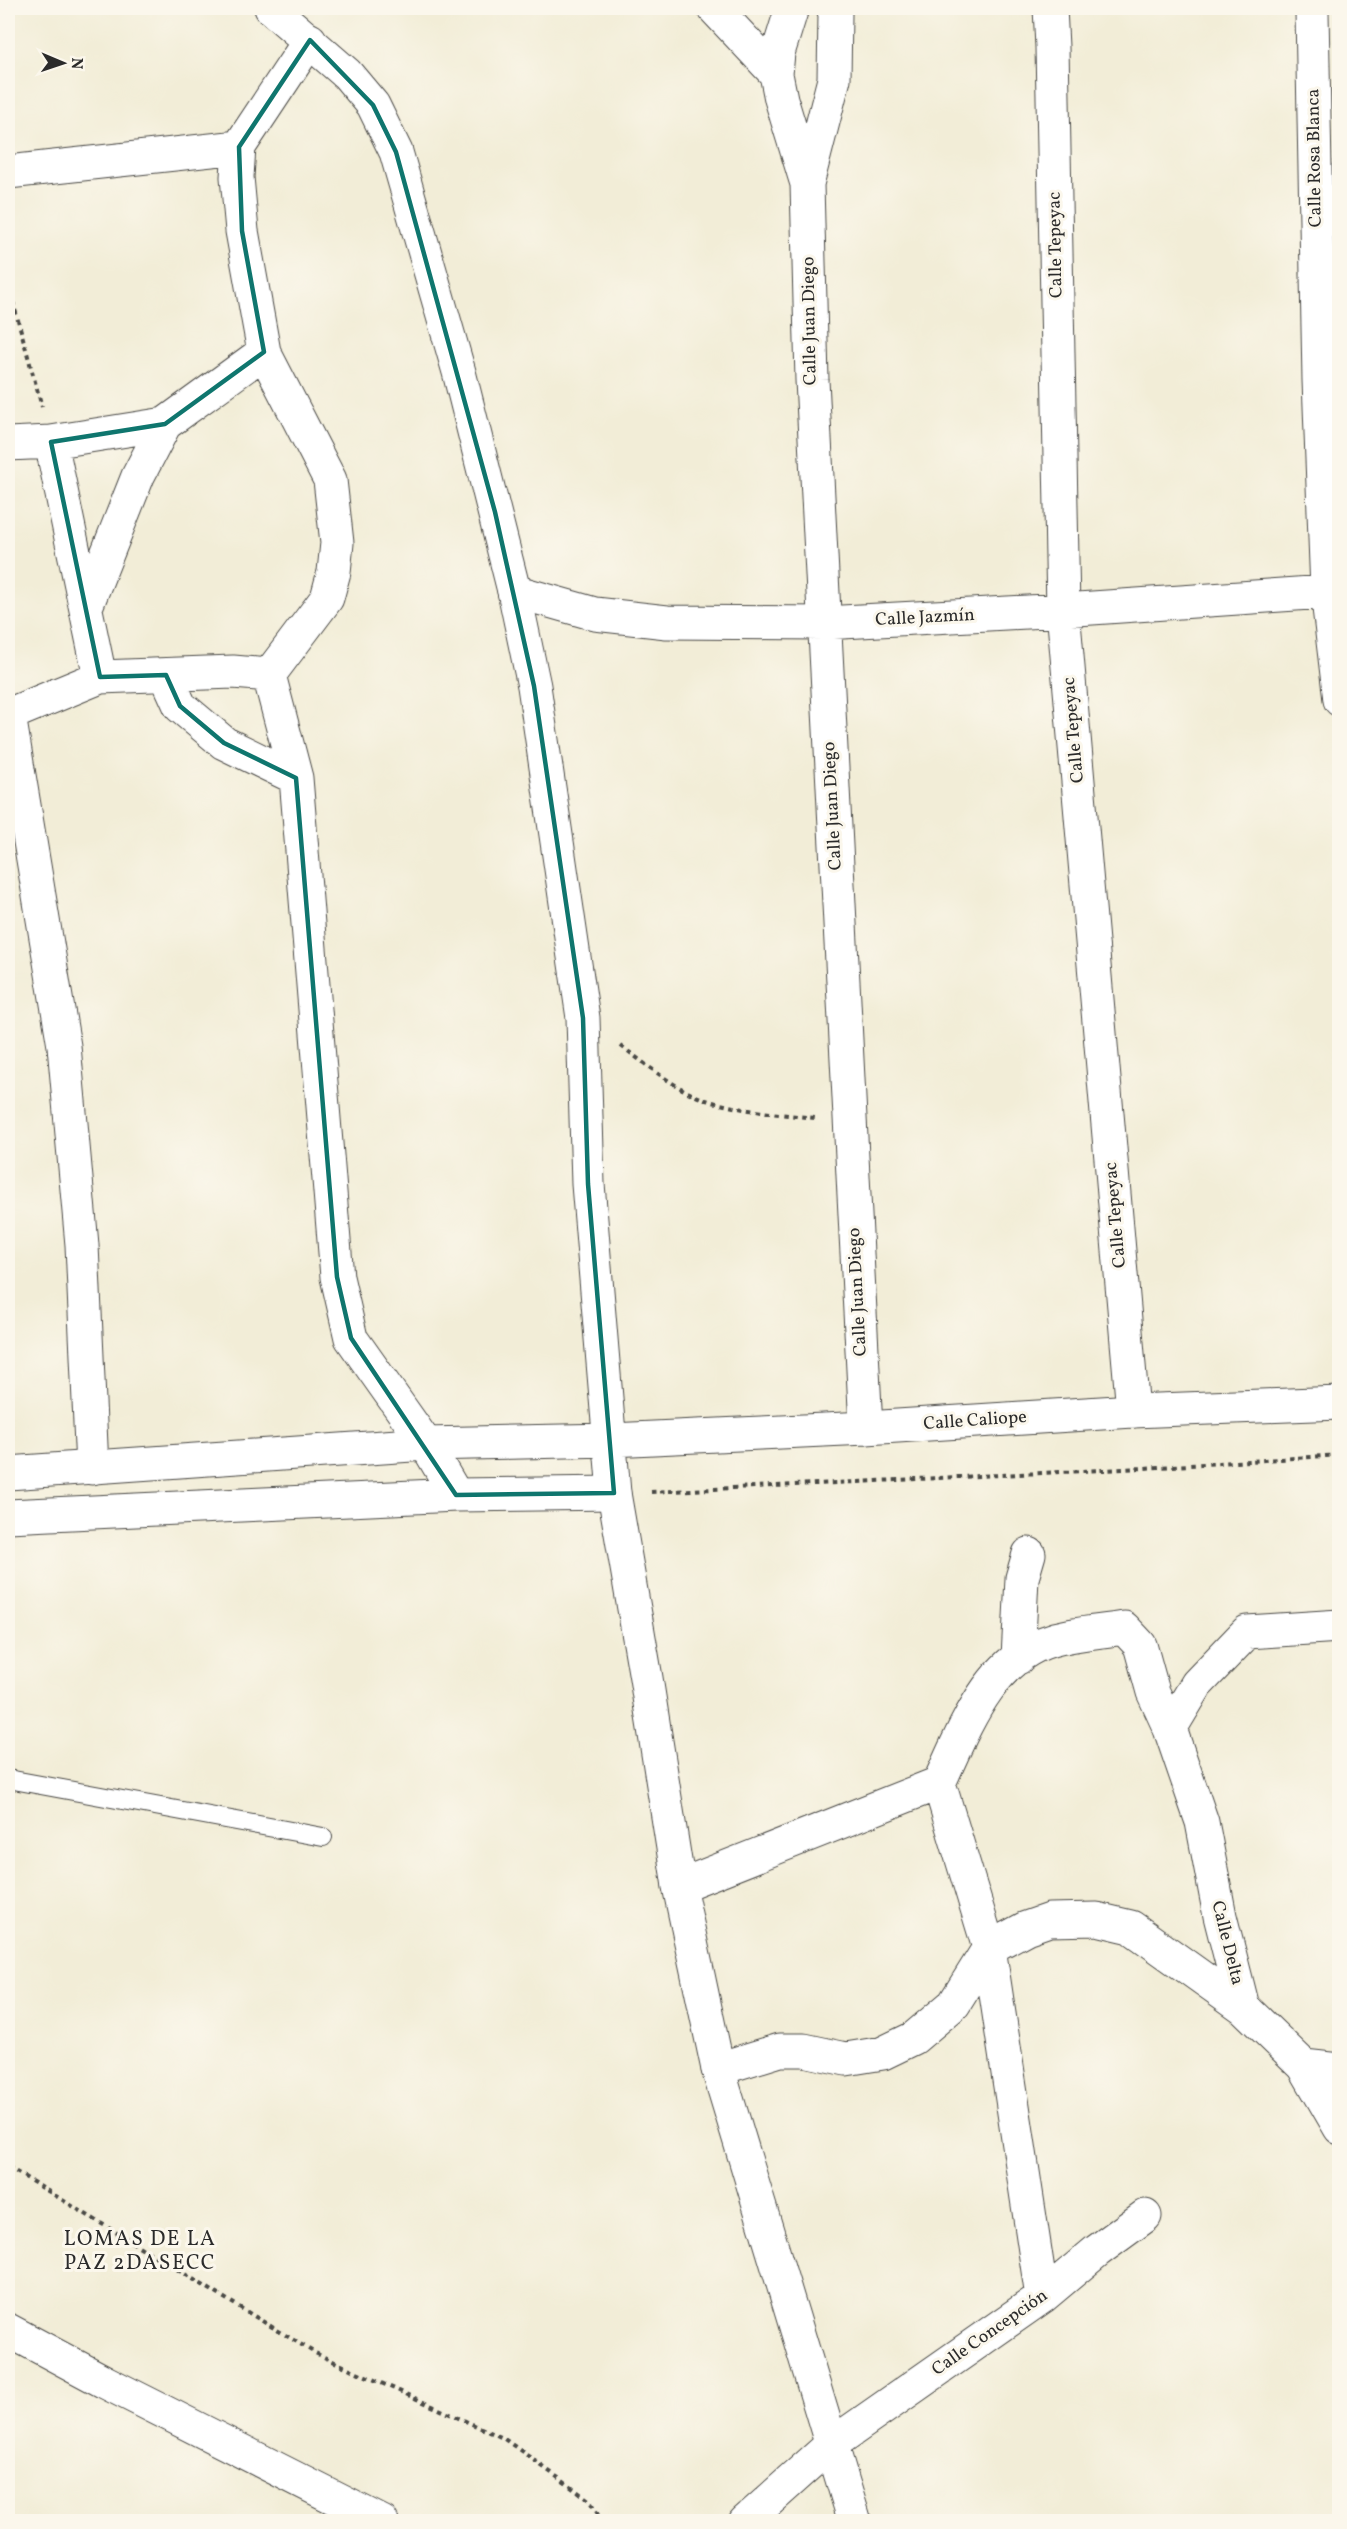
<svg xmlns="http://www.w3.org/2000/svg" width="1347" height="2529" viewBox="0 0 1347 2529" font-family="Vollkorn,serif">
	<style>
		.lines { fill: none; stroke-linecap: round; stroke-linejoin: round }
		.service-casing { stroke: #494845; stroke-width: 20 }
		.minor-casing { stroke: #494845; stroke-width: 35 }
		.tertiary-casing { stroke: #494845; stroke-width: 35 }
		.path { stroke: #494845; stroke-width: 4; stroke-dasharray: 4.5 4.5; stroke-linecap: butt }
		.service { stroke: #fff; stroke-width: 18 }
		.minor { stroke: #fff; stroke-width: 33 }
		.tertiary { stroke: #fff; stroke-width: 33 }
		.marked { fill: none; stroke: #0f766e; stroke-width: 4.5; stroke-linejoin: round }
		.labels { text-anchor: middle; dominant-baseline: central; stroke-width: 6; stroke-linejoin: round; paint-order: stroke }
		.street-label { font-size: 18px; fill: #2b2b2b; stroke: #fbf7ec }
		.quarter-label { font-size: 21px; letter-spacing: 1.5px; fill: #2b2b2b; stroke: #fbf7ec }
	</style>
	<rect width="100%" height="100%" fill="#fbf7ec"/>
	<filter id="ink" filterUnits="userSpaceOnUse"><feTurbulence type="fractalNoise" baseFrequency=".0167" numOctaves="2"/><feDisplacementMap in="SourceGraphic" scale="12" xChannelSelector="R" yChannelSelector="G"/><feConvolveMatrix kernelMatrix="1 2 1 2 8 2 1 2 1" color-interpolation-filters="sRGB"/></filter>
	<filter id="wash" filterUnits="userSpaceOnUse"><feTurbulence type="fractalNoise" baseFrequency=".008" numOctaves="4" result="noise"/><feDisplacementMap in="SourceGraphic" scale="24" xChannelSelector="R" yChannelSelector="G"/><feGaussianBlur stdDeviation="1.35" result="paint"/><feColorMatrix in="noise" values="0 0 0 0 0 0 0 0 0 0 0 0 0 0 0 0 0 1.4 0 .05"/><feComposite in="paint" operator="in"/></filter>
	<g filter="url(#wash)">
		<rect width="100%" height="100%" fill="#f2edd7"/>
	</g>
	<g filter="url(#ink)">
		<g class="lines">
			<g class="service-casing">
				<path id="service" d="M8,1779L323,1837"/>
			</g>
			<g class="minor-casing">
				<path id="minor" d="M714,8L776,74
					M792,8L778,53L776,74L781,99L807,184L812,380L866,1428
					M1050,8L1052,47L1063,610L1133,1411
					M1312,12L1319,380L1327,591L1340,700
					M310,40L239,147L237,177L242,231L264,352L330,480L337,543L334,572L327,598L269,675L296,778L337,1277L351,1338L426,1444L456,1495
					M8,172L239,147
					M807,184L834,79L835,14L833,8
					M51,442L100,677
					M8,444L51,442L165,424L264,352
					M514,591L595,614L667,622L824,623L1063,610L1340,591
					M86,607L138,476L165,424
					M166,675L180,706L224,743L296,778
					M8,715L100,677L233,672L269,675
					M9,715L64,1046L82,1245L92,1468
					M8,1516L456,1495L614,1493
					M1018,1658L1022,1578L1029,1554
					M1170,1729L1197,1684L1247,1632L1340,1626
					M939,1783L989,1948L1042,2297
					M679,1886L939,1783C964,1730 989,1658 1052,1640C1075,1633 1101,1632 1124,1628L1140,1645L1153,1692L1170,1729L1202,1822L1220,1916L1243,2007L1304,2066L1340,2128
					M1304,2066L1340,2070
					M718,2069L780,2050H804L846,2059L883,2053L914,2038L954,2004L989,1948L1026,1928L1049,1920L1097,1919L1131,1927L1243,2007
					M8,2330L105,2382L382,2522
					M745,2522L832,2444L1042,2297L1097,2251L1145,2216"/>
			</g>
			<g class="tertiary-casing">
				<path id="tertiary" d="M271,8L347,74L373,105L396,152L459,372L514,591L534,686L583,1018L588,1184L614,1493L646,1678L679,1886L718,2069L855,2522
					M8,1473L426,1444L611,1440L866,1428L1133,1411L1340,1403"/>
			</g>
			<path class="path" d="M8,284L42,407
				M621,1046C647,1065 675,1089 706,1100C742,1111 778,1114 815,1118
				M651,1492L1144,1468L1340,1455
				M8,2167L315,2353L503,2438L589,2500L603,2522"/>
			<use href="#service" class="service"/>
			<use href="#minor" class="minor"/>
			<use href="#tertiary" class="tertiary"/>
		</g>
	</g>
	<path class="marked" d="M310,40L373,105L396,152L495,512L534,686L583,1018L588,1184L614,1493L456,1495L351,1338L337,1277L296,778L224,743L180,706L166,675L100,677L51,442L165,424L264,352L242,231L239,147Z"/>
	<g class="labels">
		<g class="street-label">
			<text transform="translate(1315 158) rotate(-91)">Calle Rosa Blanca</text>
			<text transform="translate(1056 245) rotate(-91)">Calle Tepeyac</text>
			<text transform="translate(810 321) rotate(-91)">Calle Juan Diego</text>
			<text transform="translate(925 618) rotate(-3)">Calle Jazmín</text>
			<text transform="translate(1074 730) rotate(-95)">Calle Tepeyac</text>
			<text transform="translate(833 806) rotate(-93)">Calle Juan Diego</text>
			<text transform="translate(1116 1215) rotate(-95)">Calle Tepeyac</text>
			<text transform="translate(858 1292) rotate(-93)">Calle Juan Diego</text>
			<text transform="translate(975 1421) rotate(-4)">Calle Caliope</text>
			<text transform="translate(1227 1943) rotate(76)">Calle Delta</text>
			<text transform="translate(990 2333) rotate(-35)">Calle Concepción</text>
		</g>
		<g class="quarter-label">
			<text x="140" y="2239">LOMAS DE LA<tspan x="140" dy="24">PAZ 2DASECC</tspan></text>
		</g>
	</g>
	<rect width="1347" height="2529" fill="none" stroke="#fbf7ec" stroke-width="30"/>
	<g transform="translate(63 63) rotate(92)" stroke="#fbf7ec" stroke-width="4.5" paint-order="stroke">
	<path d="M0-4.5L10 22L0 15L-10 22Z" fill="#2b2b2b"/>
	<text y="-9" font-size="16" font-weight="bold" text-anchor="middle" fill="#2b2b2b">N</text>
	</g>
</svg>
